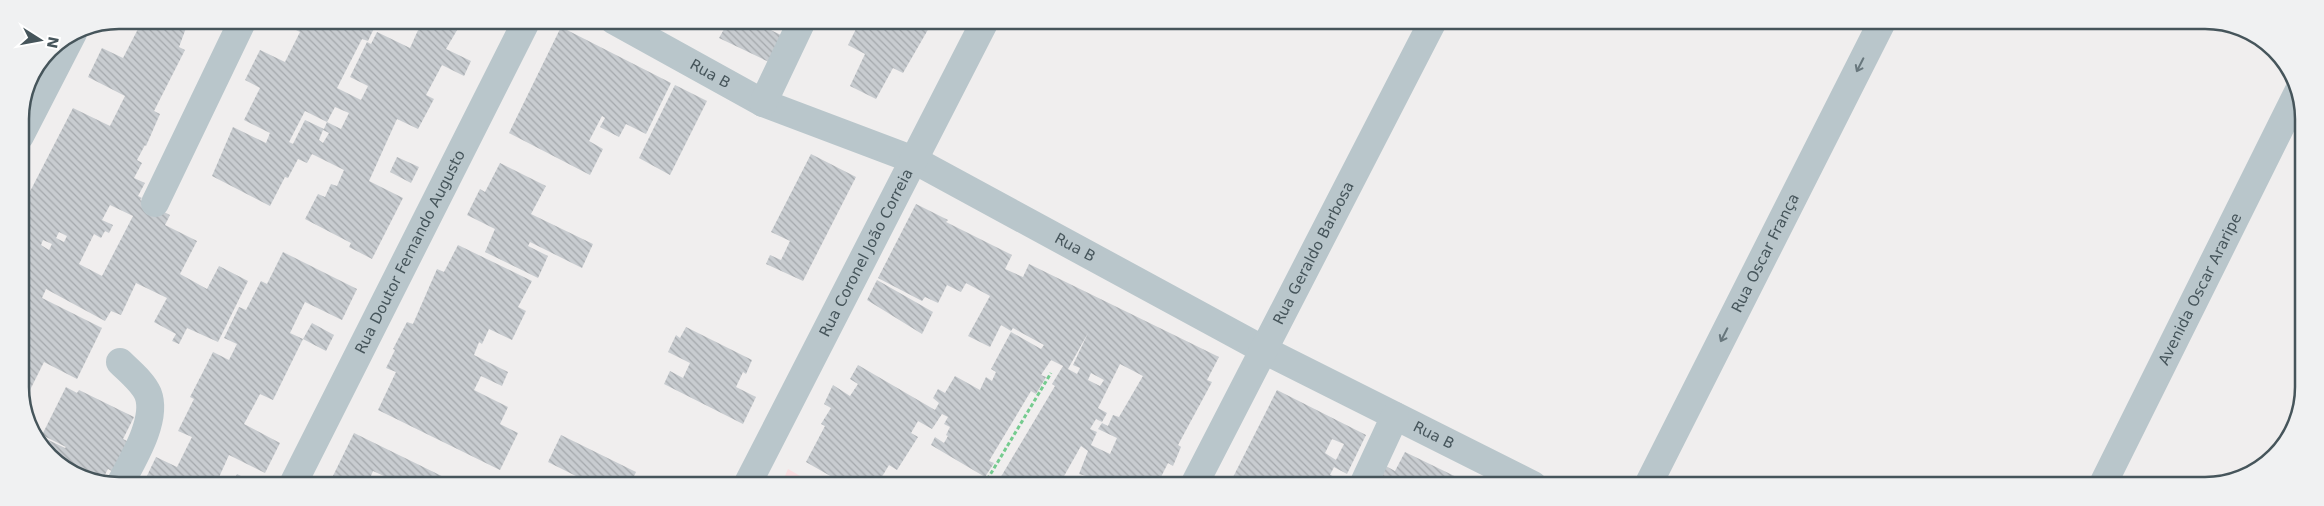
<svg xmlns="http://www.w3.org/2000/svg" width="2324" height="506" viewBox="0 0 2324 506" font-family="'DejaVu Sans',sans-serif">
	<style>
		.medical { fill: #fadee1 }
		.building { fill: url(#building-back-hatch); fill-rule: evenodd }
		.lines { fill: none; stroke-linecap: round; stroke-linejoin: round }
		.path { stroke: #75cb8f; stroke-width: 3; stroke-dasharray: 4 2.5; stroke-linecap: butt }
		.minor { stroke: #b9c6cb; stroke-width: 28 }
		.oneway { stroke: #68777d }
		.labels { text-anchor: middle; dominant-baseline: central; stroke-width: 4.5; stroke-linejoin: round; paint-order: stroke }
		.street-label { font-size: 15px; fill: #46555b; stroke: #fff }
		.rim { fill: none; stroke: #46555b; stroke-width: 2.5 }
	</style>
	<defs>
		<pattern id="building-back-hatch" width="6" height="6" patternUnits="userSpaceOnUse" patternTransform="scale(1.25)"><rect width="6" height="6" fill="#c8ccd0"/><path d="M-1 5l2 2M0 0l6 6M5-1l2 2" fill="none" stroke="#a4a8ac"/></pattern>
	</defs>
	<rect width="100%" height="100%" fill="#f0eeee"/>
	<path class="medical" d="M788,469L816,485H781Z"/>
	<path class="building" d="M133,20H189L179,47L185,50L154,111L160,114L146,146L145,145L137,160L142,163L134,178L145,183L138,196L142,198L140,200L170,215L165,225L197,241L180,274L207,289L219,266L248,281L218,342L187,328L179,344L172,341L176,334L154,322L167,298L136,283L121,315L111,311L105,321L46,289L42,298L102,328L77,379L44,362L29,392L24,390L22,394L21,209L73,108L110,126L125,96L88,77L102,48L123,58L139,27L131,24ZM110,205L133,216L102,276L79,264L94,234L101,238L105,231L109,233L113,225L102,220ZM59,232L67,236L64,242L56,238ZM43,240L52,244L49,250L41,245Z
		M213,20H231L225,31L211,25Z
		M276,20H378L368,41L362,39L337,88L361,100L368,86L350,77L367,42L371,44L377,32L410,48L419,28L410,24L412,20H463L446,49L471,61L464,76L442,65L426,95L434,99L418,129L397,119L369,181L403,198L372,259L349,247L351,243L305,219L318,194L325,197L331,184L337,186L344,170L312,154L307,163L298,159L288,178L285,177L270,206L212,176L233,127L266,143L270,133L244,120L260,88L245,80L260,50L285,62L300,32ZM335,107L349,113L341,129L327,122L324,129L305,120L293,144L289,142L305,111L327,122ZM323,130L329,133L323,143L319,140Z
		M719,21H752L783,36L769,62L719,38L727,24Z
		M860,21H933L903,73L893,68L876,99L850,86L865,54L848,45Z
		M561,27L671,83L646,134L626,124L619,137L600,127L605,118L602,116L589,141L603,149L590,175L509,133Z
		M675,85L707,101L670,175L639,158Z
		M811,154L856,177L803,281L766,264L770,255L781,260L790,241L771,232Z
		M397,157L419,167L411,183L390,172Z
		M500,163L546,186L531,214L593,244L582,268L530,242L528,246L548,256L538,278L485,252L495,229L467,215L480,189L485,192Z
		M916,204L948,220L946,222L1012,255L1005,269L1023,277L1029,264L1219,357L1207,380L1212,382L1178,445L1181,447L1173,466L1168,463L1157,485H1082L1086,476L1079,474L1088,451L1081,446L1059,485H996L1055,386L1052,384L1063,366L1051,360L1041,375L1046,377L1036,394L1031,391L989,461L994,463L985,477L931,445L935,437L944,443L948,436L946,435L950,427L944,424L948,417L942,414L932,429L918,421L911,433L918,437L897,470L889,465L877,485H846L806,462L825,426L821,424L831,408L824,404L833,385L850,396L858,384L850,379L858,365L935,410L939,403L933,398L938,389L945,393L955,376L980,390L986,377L992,381L996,372L991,369L1011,332L1041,349L1044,345L1013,328L1011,331L1001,325L990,347L968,336L990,296L966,283L961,292L947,285L938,303L925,297L922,301L878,278ZM1088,333L1073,365L1080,368L1077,374L1068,369ZM1120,364L1143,376L1119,417L1113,415L1108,426L1102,423L1098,429L1117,438L1110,454L1091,445L1097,432L1090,429L1096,419L1102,422L1107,413L1098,408ZM1091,373L1104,380L1100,386L1088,380Z
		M458,245L532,281L518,307L526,311L512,340L489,329L482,344L479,342L474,355L508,372L502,386L481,376L474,390L508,407L500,424L518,433L500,470L378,410L396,372L386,368L395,350L393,349L407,322L413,324L437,269L444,272Z
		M283,252L357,289L342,320L305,302L290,333L303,339L273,400L260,394L244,424L280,443L265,473L229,455L216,484H143L156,457L177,467L192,437L178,431L194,399L190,397L206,366L213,352L229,360L237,344L224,338L239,307L246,310L261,281L267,284Z
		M877,280L933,312L922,334L867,300Z
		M312,323L334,335L326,351L303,339Z
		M686,327L752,360L746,374L743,372L736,387L756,397L743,424L664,384L670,371L683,378L690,363L668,352L676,335L680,338Z
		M66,387L77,393L79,390L134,417L123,439L135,445L121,476L108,469L100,484L49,457L36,434L65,448L66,447L42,435Z
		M1277,390L1366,435L1347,474L1334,467L1330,475L1335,477L1331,485H1229ZM1332,439L1344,444L1336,460L1325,453Z
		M354,433L458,484H401L373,471L371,476L389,484H329Z
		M561,435L636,472L630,485H594L548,462Z
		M1405,452L1473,485H1372L1382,464L1395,471Z
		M237,474L257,484H232Z"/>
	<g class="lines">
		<path class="path" d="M984,485L1051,373"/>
		<g class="minor">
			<path id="s1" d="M613,20L763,103L914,160L1264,350L1533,485"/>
			<path d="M763,103L802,21"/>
			<path d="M20,136L73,33"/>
			<path d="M155,203L243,20"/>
			<path d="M120,362C129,371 143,382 148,394C158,420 132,461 120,484"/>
			<path id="s2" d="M293,484L527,20"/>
			<path id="s3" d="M747,485L985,21"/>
			<path id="s4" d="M1194,485L1433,21"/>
			<path d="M1363,485L1395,416"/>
			<path id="s5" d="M1648,485L1882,22"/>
			<path id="s6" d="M2102,486L2298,92"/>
		</g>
	</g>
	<defs><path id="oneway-shaft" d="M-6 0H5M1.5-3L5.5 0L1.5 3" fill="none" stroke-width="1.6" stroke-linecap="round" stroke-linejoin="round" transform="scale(1.25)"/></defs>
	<g class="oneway">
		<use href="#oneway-shaft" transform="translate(1860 65) rotate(117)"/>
		<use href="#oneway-shaft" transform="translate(1724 335) rotate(117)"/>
	</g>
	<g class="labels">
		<g class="street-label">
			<text stroke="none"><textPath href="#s1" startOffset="111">Rua B</textPath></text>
			<text stroke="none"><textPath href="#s1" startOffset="516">Rua B</textPath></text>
			<text stroke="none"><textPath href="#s2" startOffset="260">Rua Doutor Fernando Augusto</textPath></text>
			<text stroke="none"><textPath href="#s3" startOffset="261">Rua Coronel João Correia</textPath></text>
			<text stroke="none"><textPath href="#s4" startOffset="261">Rua Geraldo Barbosa</textPath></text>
			<text stroke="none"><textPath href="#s5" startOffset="260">Rua Oscar França</textPath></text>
			<text stroke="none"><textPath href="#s6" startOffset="220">Avenida Oscar Araripe</textPath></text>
			<text stroke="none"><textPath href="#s1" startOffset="921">Rua B</textPath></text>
		</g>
	</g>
	<path d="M0 0H2324V506H0ZM119 29H2205A90 90 0 0 1 2295 119V387A90 90 0 0 1 2205 477H119A90 90 0 0 1 29 387V119A90 90 0 0 1 119 29Z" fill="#f0f1f2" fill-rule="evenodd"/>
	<path class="rim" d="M119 29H2205A90 90 0 0 1 2295 119V387A90 90 0 0 1 2205 477H119A90 90 0 0 1 29 387V119A90 90 0 0 1 119 29Z"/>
	<g transform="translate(40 40) rotate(101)" stroke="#ffffff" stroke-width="4" paint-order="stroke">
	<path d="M0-4L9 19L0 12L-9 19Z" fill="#46555b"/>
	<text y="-8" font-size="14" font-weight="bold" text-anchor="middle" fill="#46555b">N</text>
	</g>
</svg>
